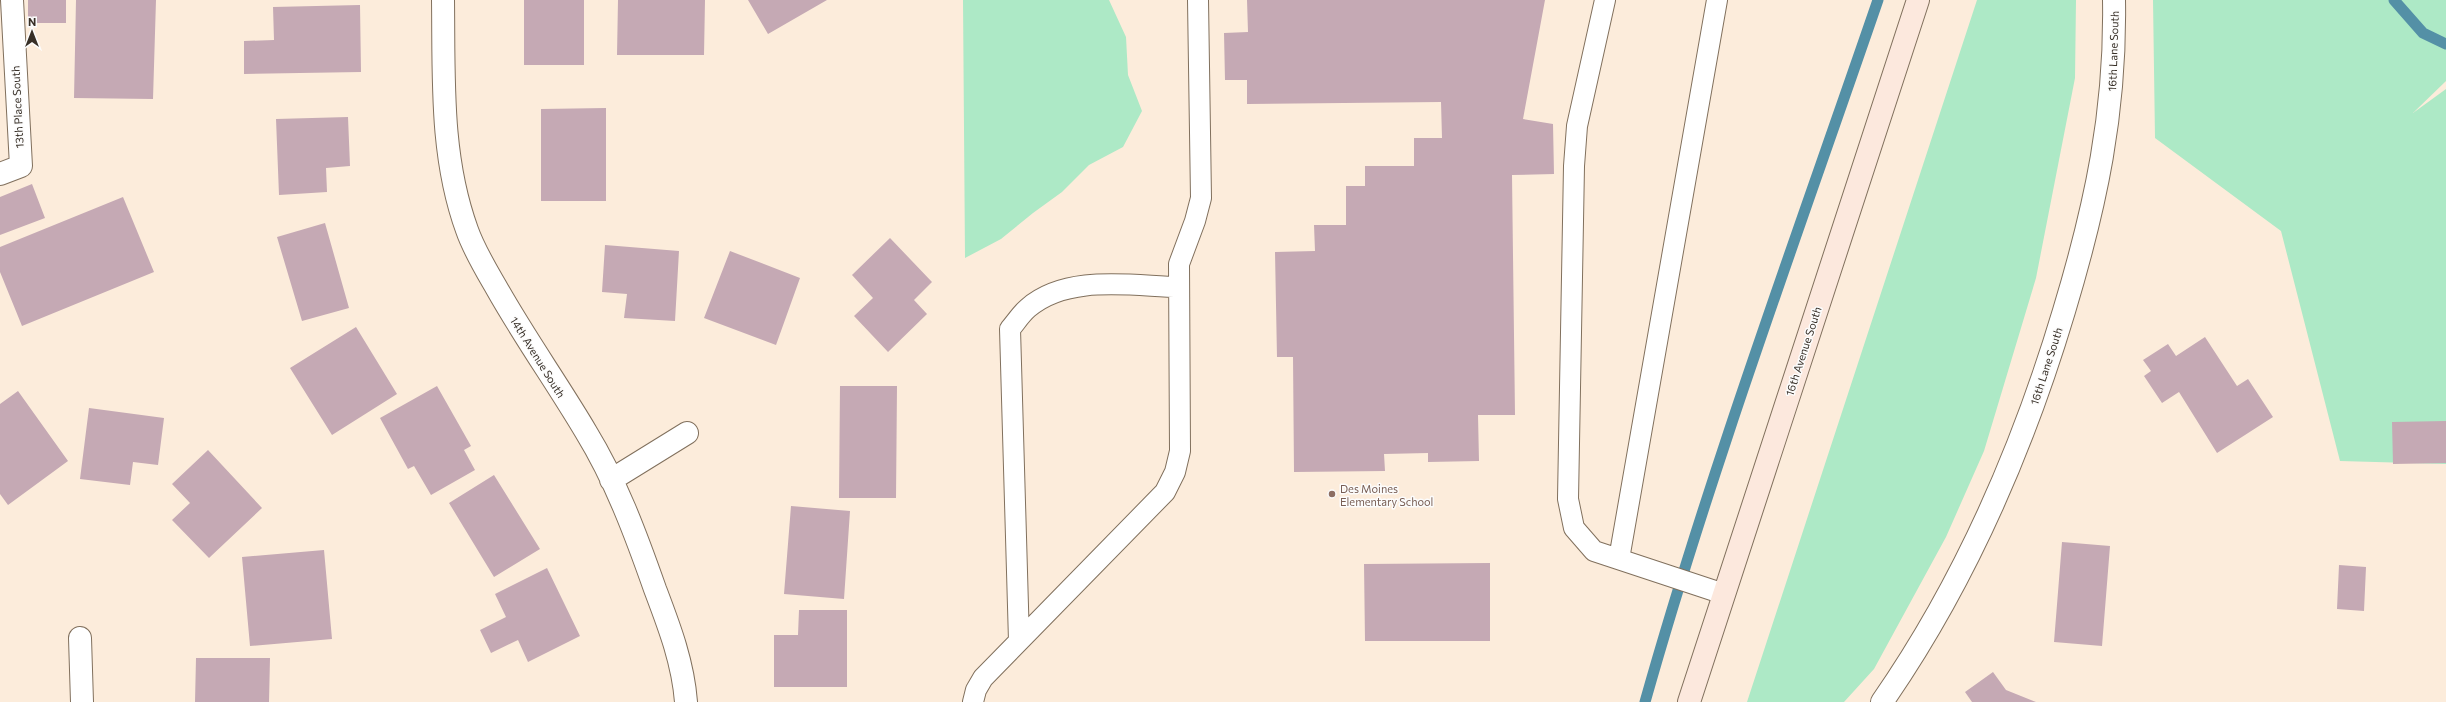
<svg xmlns="http://www.w3.org/2000/svg" width="2446" height="702" viewBox="0 0 2446 702" font-family="Commissioner,sans-serif">
	<style>
		.green { fill: #ade9c6 }
		.lines { fill: none; stroke-linecap: round; stroke-linejoin: round }
		.stream { stroke: #5490a6; stroke-width: 11 }
		.building { fill: #c5a9b4 }
		.service-casing { stroke: #81705d; stroke-width: 22 }
		.minor-casing { stroke: #81705d; stroke-width: 24 }
		.secondary-casing { stroke: #81705d; stroke-width: 24 }
		.service { stroke: #fff; stroke-width: 20 }
		.minor { stroke: #fff; stroke-width: 22 }
		.secondary { stroke: #fce8dd; stroke-width: 22 }
		.education-dot { fill: #8d6e63; stroke: #fcfcfc; stroke-width: 1.5 }
		.labels { text-anchor: middle; dominant-baseline: central; stroke-width: 3; stroke-linejoin: round; paint-order: stroke }
		.street-label { font-size: 11px; fill: #372f27; stroke: #fcfcfc }
		.education-label { font-size: 11px; fill: #785e54; stroke: #fcfcfc; text-anchor: start }
	</style>
	<rect width="100%" height="100%" fill="#fcecdb"/>
	<path class="green" d="M963,0H1109L1126,37L1128,75L1142,111L1123,147L1089,165L1062,192L1033,213L1001,239L965,258Z
		M1977,0H2076L2075,78L2036,278L1984,451L1946,537L1874,669L1844,702H1747Z
		M2153,0H2446V81L2413,113L2446,89V464L2340,461L2281,231L2155,138Z"/>
	<g class="lines">
		<path class="stream" d="M2394,0L2423,33L2446,44
			M1645,702C1712,465 1798,233 1878,0"/>
	</g>
	<path class="building" d="M28,0H66V23H28Z
		M76,0H156L153,99L74,98Z
		M524,0H584V65H524Z
		M618,0H705L704,55H617Z
		M748,0H827L768,34Z
		M1247,0H1545L1523,119L1553,124L1554,174L1512,175L1515,415H1478L1479,461L1428,462V453L1384,454L1385,471L1294,472L1293,357H1277L1275,252L1315,251L1314,225H1346V186H1365V166H1414V138H1442L1441,102L1247,104V80H1225L1224,33L1248,32Z
		M360,5L361,72L244,74V41L274,40L273,7Z
		M606,108V201H541V109Z
		M348,117L350,166L326,168L327,192L279,195L276,119Z
		M32,184L45,218L0,235V197Z
		M123,197L154,272L22,326L0,272V247Z
		M325,223L349,308L302,321L277,237Z
		M890,238L932,282L914,300L927,314L888,352L854,316L873,298L852,275Z
		M605,245L679,251L675,321L624,318L627,294L602,292Z
		M730,251L800,278L776,345L704,318Z
		M356,327L397,394L332,435L290,368Z
		M2205,337L2237,386L2248,379L2273,417L2217,453L2179,392L2162,403L2144,376L2151,371L2143,360L2168,344L2176,356Z
		M437,386L471,446L464,450L475,470L431,495L414,466L408,469L380,418Z
		M840,386H897L896,498H839Z
		M18,391L68,461L8,505L0,494V404Z
		M89,408L164,418L158,465L133,462L130,485L80,479Z
		M2446,421V463L2393,464L2392,422Z
		M208,450L262,508L209,558L172,520L190,503L172,484Z
		M494,475L540,549L494,577L449,503Z
		M791,506L850,511L844,599L784,594Z
		M2062,542L2110,546L2102,646L2054,642Z
		M324,550L332,639L250,646L242,557Z
		M1490,563V641H1365L1364,564Z
		M2339,565L2366,567L2364,611L2337,609Z
		M547,568L580,636L528,662L518,640L491,653L480,630L506,617L495,594Z
		M799,610H847V687H774V635H798Z
		M196,658H270L269,702H195Z
		M1993,672L2006,690L2036,702H1972L1965,692Z"/>
	<g class="lines">
		<g class="service-casing">
			<path id="service" d="M1605,0L1577,126L1574,166L1568,499L1574,528L1594,551L1724,594
				M1619,559L1717,0
				M1019,641L1010,329C1016,322 1021,314 1028,308C1067,274 1131,286 1179,287
				M973,702L976,690L983,678L1165,492L1175,472L1180,451L1179,264L1195,221L1201,198L1198,0"/>
		</g>
		<g class="minor-casing">
			<path id="minor" d="M443,0C444,77 440,156 467,230C474,250 485,268 496,287C524,337 557,383 586,432C616,481 636,535 655,589C669,626 683,662 686,702
				M0,174L21,166L12,0
				M611,480L687,433
				M80,638L82,702
				M1882,702C1964,584 2023,448 2064,311C2096,205 2116,111 2114,0"/>
		</g>
		<g class="secondary-casing">
			<path id="secondary" d="M1689,702L1918,0"/>
		</g>
		<use href="#service" class="service"/>
		<use href="#minor" class="minor"/>
		<use href="#secondary" class="secondary"/>
	</g>
	<circle class="education-dot" cx="1332" cy="494" r="4"/>
	<g class="labels">
		<g class="street-label">
			<text transform="translate(2113 51) rotate(-88)">16th Lane South</text>
			<text transform="translate(17 107) rotate(-93)">13th Place South</text>
			<text transform="translate(1803 351) rotate(-72)">16th Avenue South</text>
			<text transform="translate(538 357) rotate(58)">14th Avenue South</text>
			<text transform="translate(2046 366) rotate(-72)">16th Lane South</text>
		</g>
		<g class="education-label">
			<text x="1340" y="488">Des Moines<tspan x="1340" dy="13">Elementary School</tspan></text>
		</g>
	</g>
	<g transform="translate(32 32)" stroke="#fcfcfc" stroke-width="3" paint-order="stroke">
	<path d="M0-3L7 15L0 10L-7 15Z" fill="#372f27"/>
	<text y="-6" font-size="11" font-weight="bold" text-anchor="middle" fill="#372f27">N</text>
	</g>
</svg>
